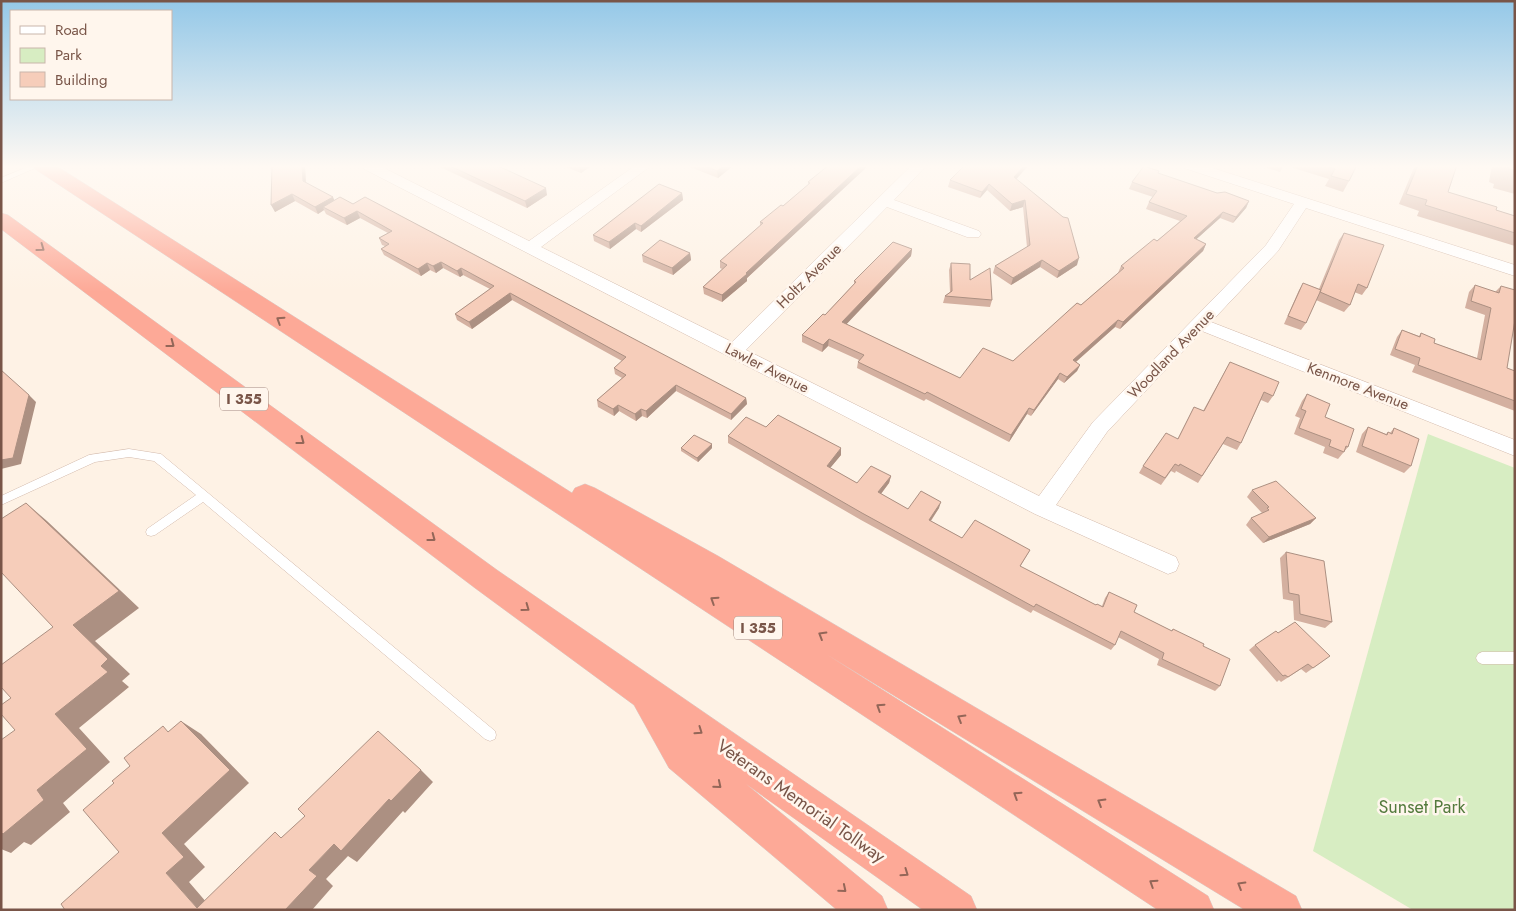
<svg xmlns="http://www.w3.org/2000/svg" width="1516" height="911" viewBox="0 0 1516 911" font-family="Jost,sans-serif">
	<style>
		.green { fill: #d7edc2 }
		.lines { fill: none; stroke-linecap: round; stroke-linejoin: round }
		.lane-casing { stroke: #d3baac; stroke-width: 1 }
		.street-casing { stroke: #d3baac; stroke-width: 1 }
		.highway-casing { stroke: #d9cfcc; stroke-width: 1 }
		.lane { fill: #fff; fill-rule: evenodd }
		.street { fill: #fff; fill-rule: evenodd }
		.highway { fill: #fda997; fill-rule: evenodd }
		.wall { fill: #d4b0a0 }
		.shaded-wall { fill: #ac9082 }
		.building { fill: #f6cdba; stroke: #ac9082 }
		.oneway { stroke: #936658 }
		.labels { text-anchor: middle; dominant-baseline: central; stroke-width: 5; stroke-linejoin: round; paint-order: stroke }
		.shield { fill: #fff6ed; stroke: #a1857a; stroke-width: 1 }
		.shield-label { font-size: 14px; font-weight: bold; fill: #795548 }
		.street-label { font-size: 15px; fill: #795548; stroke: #fff6ed }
		.near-street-label { font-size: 18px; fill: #795548; stroke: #fff6ed }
		.near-park-label { font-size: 18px; fill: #537a3c; stroke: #fff6ed }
	</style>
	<rect width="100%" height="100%" fill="#fef2e5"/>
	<path class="green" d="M1428,434L1515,468V910H1413L1313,851Z"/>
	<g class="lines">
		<g class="lane-casing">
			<path id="lane" d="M32,165H42L1,183V178Z
				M129,449L161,454L495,731L496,735L495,739L490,741L485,739L203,502L155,535L151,536L147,535L146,532L147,529L196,495L154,461L129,457L95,462L1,505V496L89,455Z
				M1482,652H1515V664H1482L1478,662L1476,658L1478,654Z"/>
		</g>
		<g class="street-casing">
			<path id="street" d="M363,165H378L529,241L636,165H652L541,247L732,342L912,165H927L894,200L979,231L981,234L979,237H967L887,207L746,350L1039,496L1093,422L1266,245L1294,204L1184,168L1182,165H1203L1515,265V276L1306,208L1278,251L1211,322L1515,440V456L1202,331L1107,432L1056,505L1176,557L1179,564L1176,571L1168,574L1035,514L364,169Z"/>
		</g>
		<g class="highway-casing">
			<path id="highway" d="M32,165H55L572,493L575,488L585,484L595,488L718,556L1296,896L1302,910H1245L826,654L1208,896L1214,910H1158L35,169Z
				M1,213L8,215L497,570L971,896L977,910H923L746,784L882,896L888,910H837L669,768L634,705L475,588L1,229Z"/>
		</g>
		<use href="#lane" class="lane"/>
		<use href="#street" class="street"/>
		<use href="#highway" class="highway"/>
	</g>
	<path class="wall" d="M274,165H305L306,182L334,201L353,204L746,398L747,404L731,420L676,391L647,418L642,416L636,421L619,411L614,416L598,407L597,400L622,378L615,374L614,368L622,361L512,300L472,329L457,320L455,314L490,289L463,275L460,277L443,268L436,273L430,270L421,276L384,255L381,249L385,246L382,245L379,238L388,233L360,218L347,225L326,214L324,210L318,214L295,201L275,212Z
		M436,165H496L547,195L527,208Z
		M561,165H593L581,173Z
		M690,165H734L718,178L690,167Z
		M822,165H869L747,278V281L722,302L704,294L703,287L722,269L720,268V261L760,226V222L783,206L808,185V182L825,168L822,167Z
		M1258,165H1284L1280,172Z
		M1284,165H1357L1349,181L1343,192L1325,186L1329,179Z
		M1415,165H1457L1448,192L1496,210L1515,216V246L1417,216L1419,211L1399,204Z
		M1492,165H1515V194L1493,188L1494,184L1489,182Z
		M1159,171L1158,174L1217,193L1249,201L1246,208L1233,223L1220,218L1196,239L1206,244L1203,251L1120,329L1115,327L1076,362L1080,365L1077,371L1064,383L1058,379L1031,416L1027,414L1009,442L926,399L924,401L857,368L858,362L859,360L828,346L822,352L802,342V335L825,315L854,284V281L912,249L911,256L846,324L960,378L1013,361L1081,305L1118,273L1121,266L1157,241L1180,221L1146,209L1149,202L1153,197L1129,189L1132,182Z
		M1016,179L1077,265L1057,278L1040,267L1011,285L993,273L995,266L1027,247L1023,207L1010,211L987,190L980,198L948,187L950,180Z
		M682,193L683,200L641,232L636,229L610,249L594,241L593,235Z
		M1344,233L1367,288L1362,295L1354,292L1350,305L1344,312L1316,300L1306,323L1301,330L1284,324L1299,290L1303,283L1319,289L1339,240Z
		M690,253L691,260L673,275L643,262L642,255Z
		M951,263L992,300L990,307L943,303L945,296L950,292L949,270Z
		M1475,285L1495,292L1501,286L1507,368L1515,371V411L1412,372L1415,365L1390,355L1397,337L1402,330L1419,336L1421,333L1434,343L1477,358L1485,315L1465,308L1469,292Z
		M1230,362L1273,396L1268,403L1261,400L1241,443L1237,450L1223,444L1198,483L1176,471L1175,473L1171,471L1161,485L1139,473L1143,466L1178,438L1194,407L1203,411Z
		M1307,394L1348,447L1338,459L1323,453L1325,447L1294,434L1300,418L1295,416L1302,401Z
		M766,427L841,455L830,468L857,483L891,476L889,483L881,494L908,509L939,508L931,521L962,538L1030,550L1020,567L1096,605L1102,606L1105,598L1109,592L1134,612L1172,631L1173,629L1203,646L1220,686L1215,691L1157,665L1159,659L1118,637L1115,645L1111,650L1033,610L1031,613L861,520L728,443V436Z
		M1368,427L1386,434L1388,432L1390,433L1394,428L1411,466L1404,473L1356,452L1362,434Z
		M681,448H712L698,462L681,451Z
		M1252,490L1316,518L1310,524L1263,543L1246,525L1251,518L1262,513L1247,497Z
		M1286,552L1332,622L1325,628L1294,620L1293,601L1283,599L1280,558Z
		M1278,633L1323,661L1306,673L1301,669L1281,682L1279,680L1277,682L1249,650L1255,645Z"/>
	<path class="shaded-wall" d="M302,165H305L306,187L303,181Z
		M583,165H593L581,173L579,167Z
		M725,165H734L718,178L717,171Z
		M862,165H869L747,278V281L722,302V295Z
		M1025,165H1029L1012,184L1014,177Z
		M989,184L987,190L980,198L982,192Z
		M546,188L547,195L527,208L525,201Z
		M682,193L683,200L641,232V226Z
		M292,194L295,201L275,212L271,205Z
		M333,197L336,204L323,207L324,210L318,214L315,207Z
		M1025,200L1023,207L1010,211L1012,204Z
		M1249,201L1246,208L1233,223L1236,217Z
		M357,211L360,218L347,225L344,218Z
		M1223,212L1220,218L1190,245L1194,238Z
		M635,223L636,229L610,249L609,242Z
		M1206,244L1203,251L1120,329L1123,322Z
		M912,249L911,256L842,329V322Z
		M690,253L691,260L673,275L672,268Z
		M1079,258L1077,265L1057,278L1059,271Z
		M1042,260L1040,267L1011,285L1013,278Z
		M441,262L443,268L436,273L433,266Z
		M427,263L430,270L421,276L418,269Z
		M461,268L463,275L460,277L457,271Z
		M510,293L512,300L472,329L469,322Z
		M1118,320L1115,327L1070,367L1073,360Z
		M829,339L828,346L822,352L823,345Z
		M1080,365L1077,371L1064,383L1067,377Z
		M1060,373L1058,379L1031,416L1034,410Z
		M676,385V391L647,418L646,411Z
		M29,395L36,402L21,464L1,469V460Z
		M746,398L747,404L731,420V414Z
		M618,405L619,411L614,416L613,409Z
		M1029,408L1027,414L1009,442L1011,435Z
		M641,409L642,416L636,421L635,414Z
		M712,444V448L698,462L697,458Z
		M841,448V455L826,473L827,466Z
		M891,476L889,483L877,499L878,492Z
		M941,502L939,508L927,526L929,520Z
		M26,503L47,521L139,608L95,641L130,674L122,681L129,687L79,728L110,762L63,803L70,812L31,845L24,842L11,853L1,849V830L37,790L55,714L101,666L73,625Z
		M1316,518L1310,524L1263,543L1269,537Z
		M181,721L201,734L249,783L184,844L205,867L189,882L213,910L197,908L166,873L162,833Z
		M421,770L433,782L405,813L403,811L357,862L348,856L326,879L333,886L312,910H285L309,870L334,844L389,799Z"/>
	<path class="building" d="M274,165H302L303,181L333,197L315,207L292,194L271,205L272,166Z
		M448,165H496L546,188L525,201Z
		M575,165H583L579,167Z
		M703,165H725L717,171Z
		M829,165H862L746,273L747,274L722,295L703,287L727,265L720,261L763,223L760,222L781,205L783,206L810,183L808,182Z
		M965,165H1025L1014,177L1063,217L1068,218L1079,258L1059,271L1042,260L1013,278L995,266L1030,245L1025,200L1012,204L989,184L982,192L950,180Z
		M1324,165H1357L1349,181L1331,176L1335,169Z
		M1418,165H1457L1448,192L1497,207L1496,210L1515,216V233L1425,205L1427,200L1406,194Z
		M1509,165H1515V170L1508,169Z
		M1144,166L1159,171L1158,173L1217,193L1225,192L1249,201L1236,217L1223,212L1194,238L1206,244L1123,322L1118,320L1073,360L1080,365L1067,377L1060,373L1034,410L1029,408L1011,435L927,392L925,394L858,362L864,355L829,339L823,345L802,335L823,314L825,315L856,282L854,281L893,242L912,249L842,322L960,378L983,348L1013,361L1077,303L1081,305L1124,268L1121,266L1154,239L1157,241L1187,216L1149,202L1157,191L1132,182Z
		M659,184L682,193L641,226L635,223L609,242L593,235Z
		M340,197L353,204L365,197L746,398L731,414L676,385L646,411L641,409L635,414L618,405L613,409L597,400L626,375L614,368L626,357L510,293L469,322L455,314L494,286L461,268L457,271L441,262L433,266L427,263L418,269L381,249L389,244L379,238L392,231L357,211L344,218L323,207Z
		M1344,233L1384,245L1367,288L1358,284L1350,305L1320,292Z
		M660,240L690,253L672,268L642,255Z
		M951,263L970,264V280L990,268L992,300L945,296L952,291Z
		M1303,283L1321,290L1306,323L1288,316Z
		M1475,285L1499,293L1501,286L1515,290V320L1507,368L1515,371V401L1418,365L1420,358L1395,349L1402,330L1420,337L1421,333L1435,339L1434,343L1481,360L1491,308L1471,301Z
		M1230,362L1279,382L1273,396L1264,392L1241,443L1227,437L1202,476L1180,464L1179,466L1175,464L1165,478L1143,466L1166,433L1178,439L1194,407L1204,411Z
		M1,370L29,395L13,458L1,460Z
		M1307,394L1330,404L1325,417L1354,429L1348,447L1346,446L1344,452L1329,446L1331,440L1299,428L1306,411L1301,409Z
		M778,415L841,448L827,466L857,483L871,466L891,476L878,492L908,509L921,491L941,502L929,520L962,538L975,520L1030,550L1020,566L1096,605L1097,604L1103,607L1109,592L1137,605L1134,612L1172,631L1173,629L1204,644L1203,646L1230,659L1220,686L1162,659L1164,653L1121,631L1115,645L1036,604L1034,607L862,513L728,436L746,417L766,427Z
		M1368,427L1387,435L1388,432L1392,434L1394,428L1419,439L1411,466L1362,446Z
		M694,435L712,444L697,458L681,448Z
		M1276,481L1316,518L1269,537L1251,518L1269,510L1267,508L1269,507L1252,490Z
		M26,503L119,591L73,625L108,659L101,666L108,672L55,714L87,749L37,790L44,800L3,834L1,832V740L15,730L1,714V705L11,698L1,687V665L53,627L1,572V519Z
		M1286,552L1324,561L1332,622L1300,614L1299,595L1289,593Z
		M1295,622L1330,656L1313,668L1308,664L1288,677L1285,675L1283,676L1255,645L1276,631L1278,633Z
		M181,721L230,770L162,833L184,857L166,873L197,908L275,832L281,838L305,816L298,809L378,731L421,770L391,801L389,799L341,851L334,844L309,870L317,876L285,910H65L61,904L119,852L83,810L114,783L112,781L130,766L124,758L163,726L168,732Z"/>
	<defs><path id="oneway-chevron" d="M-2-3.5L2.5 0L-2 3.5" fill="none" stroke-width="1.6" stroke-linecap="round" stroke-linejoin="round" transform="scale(1.25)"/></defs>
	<g class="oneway">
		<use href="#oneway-chevron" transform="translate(41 248) rotate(36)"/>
		<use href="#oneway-chevron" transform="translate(280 320) rotate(-147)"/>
		<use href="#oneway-chevron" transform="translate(171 344) rotate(37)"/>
		<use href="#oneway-chevron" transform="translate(301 441) rotate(37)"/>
		<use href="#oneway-chevron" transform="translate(432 538) rotate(37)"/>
		<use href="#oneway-chevron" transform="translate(714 600) rotate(-147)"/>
		<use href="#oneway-chevron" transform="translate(526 608) rotate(36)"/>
		<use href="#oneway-chevron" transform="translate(822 635) rotate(-149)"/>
		<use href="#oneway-chevron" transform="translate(880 707) rotate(-147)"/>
		<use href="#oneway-chevron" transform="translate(961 718) rotate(-149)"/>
		<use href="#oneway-chevron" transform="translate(699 731) rotate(35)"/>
		<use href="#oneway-chevron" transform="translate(718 785) rotate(40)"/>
		<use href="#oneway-chevron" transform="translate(1017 795) rotate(-147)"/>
		<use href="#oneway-chevron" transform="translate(1101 802) rotate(-149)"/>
		<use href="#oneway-chevron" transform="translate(905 873) rotate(35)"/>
		<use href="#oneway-chevron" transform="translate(1153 883) rotate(-147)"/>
		<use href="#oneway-chevron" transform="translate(1241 885) rotate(-149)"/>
		<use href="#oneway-chevron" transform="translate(843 889) rotate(40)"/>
	</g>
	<linearGradient id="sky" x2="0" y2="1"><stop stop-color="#94c8e8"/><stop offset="0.57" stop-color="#fff9f3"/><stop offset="1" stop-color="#fff9f3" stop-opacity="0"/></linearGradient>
	<rect width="1516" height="292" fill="url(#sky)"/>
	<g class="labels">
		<g class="shield">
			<rect x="220" y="387.5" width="48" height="23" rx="4"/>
			<rect x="734" y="616.5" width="48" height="23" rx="4"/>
		</g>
		<g class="shield-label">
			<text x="244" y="399">I 355</text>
			<text x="758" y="628">I 355</text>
		</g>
		<g class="street-label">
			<text transform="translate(809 276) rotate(-45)">Holtz Avenue</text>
			<text transform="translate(1171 354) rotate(-46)">Woodland Avenue</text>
			<text transform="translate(767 368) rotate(27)">Lawler Avenue</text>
			<text transform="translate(1358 386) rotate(21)">Kenmore Avenue</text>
		</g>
		<g class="near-street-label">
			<text transform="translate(801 801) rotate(35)">Veterans Memorial Tollway</text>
		</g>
		<g class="near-park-label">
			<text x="1422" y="807">Sunset Park</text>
		</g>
	</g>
	<rect width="1516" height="911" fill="none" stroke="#795548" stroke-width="5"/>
	<rect x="10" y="10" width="162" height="90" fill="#fff6ed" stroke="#c9b6ab"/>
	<rect x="20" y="26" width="25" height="8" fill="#ffffff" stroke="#c9b6ab"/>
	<text x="55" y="35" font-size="15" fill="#795548">Road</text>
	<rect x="20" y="48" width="25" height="15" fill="#d7edc2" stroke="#c9b6ab"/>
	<text x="55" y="60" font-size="15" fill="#795548">Park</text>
	<rect x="20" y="72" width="25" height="15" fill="#f6cdba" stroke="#c9b6ab"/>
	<text x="55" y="85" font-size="15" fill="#795548">Building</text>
</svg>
